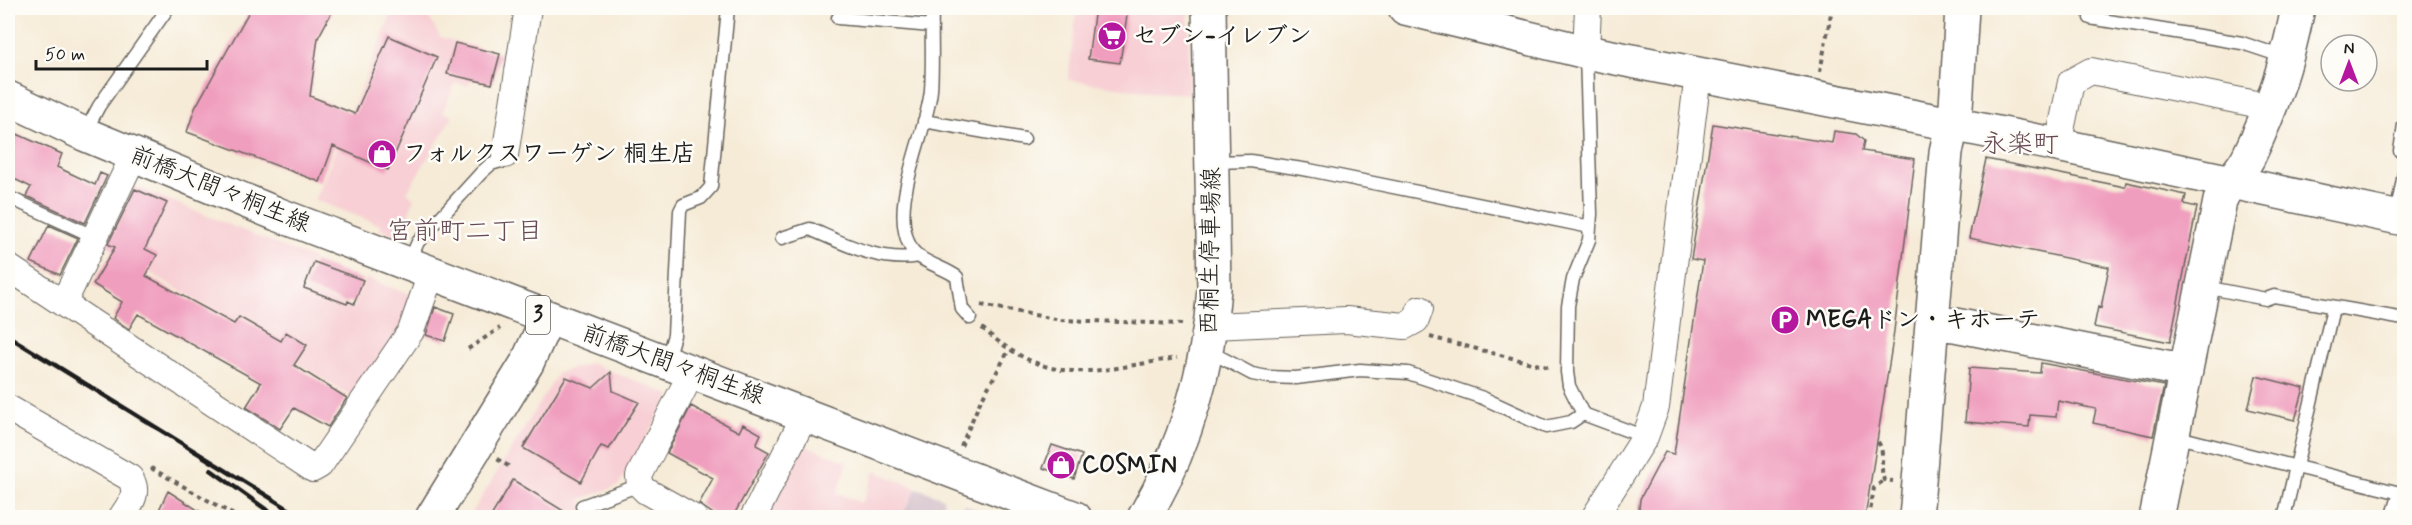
<svg xmlns="http://www.w3.org/2000/svg" width="2412" height="525" viewBox="0 0 2412 525" font-family="Mynerve,'Klee One',sans-serif">
	<style>
		.built { fill: #f7cfd4 }
		.railway { fill: #d2bdc8 }
		.building { fill: #f09ebe }
		.lines { fill: none; stroke-linecap: round; stroke-linejoin: round }
		.lane-casing { stroke: #68645d; stroke-width: 15 }
		.street-casing { stroke: #68645d; stroke-width: 28 }
		.secondary-casing { stroke: #68645d; stroke-width: 36 }
		.primary-casing { stroke: #68645d; stroke-width: 36 }
		.path { stroke: #68645d; stroke-width: 4; stroke-dasharray: 4.5 4.5; stroke-linecap: butt }
		.lane { stroke: #fff; stroke-width: 12 }
		.street { stroke: #fff; stroke-width: 26 }
		.secondary { stroke: #fff; stroke-width: 33 }
		.primary { stroke: #fff; stroke-width: 33 }
		.rail { stroke: #1c1c1c; stroke-width: 4.5 }
		.labels { text-anchor: middle; dominant-baseline: central; stroke-width: 5; stroke-linejoin: round; paint-order: stroke }
		.shield { fill: #fdfcf7; stroke: #605f5e; stroke-width: 1.5 }
		.shield-label { font-size: 22px; font-weight: bold; fill: #1c1c1c }
		.poi-label { font-size: 24px; font-weight: bold; fill: #1c1c1c; stroke: #fdfcf7; text-anchor: start }
		.street-label { font-size: 24px; fill: #1c1c1c; stroke: #fdfcf7 }
		.neighbourhood-label { font-size: 26px; fill: #664a55; stroke: #fdfcf7 }
	</style>
	<rect width="100%" height="100%" fill="#fdfcf7"/>
	<filter id="ink" filterUnits="userSpaceOnUse"><feTurbulence type="fractalNoise" baseFrequency=".0167" numOctaves="2"/><feDisplacementMap in="SourceGraphic" scale="12" xChannelSelector="R" yChannelSelector="G"/><feConvolveMatrix kernelMatrix="1 2 1 2 8 2 1 2 1" color-interpolation-filters="sRGB"/></filter>
	<filter id="wash" filterUnits="userSpaceOnUse"><feTurbulence type="fractalNoise" baseFrequency=".008" numOctaves="4" result="noise"/><feDisplacementMap in="SourceGraphic" scale="24" xChannelSelector="R" yChannelSelector="G"/><feGaussianBlur stdDeviation="1.35" result="paint"/><feColorMatrix in="noise" values="0 0 0 0 0 0 0 0 0 0 0 0 0 0 0 0 0 1.4 0 .05"/><feComposite in="paint" operator="in"/></filter>
	<g filter="url(#wash)">
		<rect width="100%" height="100%" fill="#f6ebd7"/>
		<path class="built" d="M394,8H421L426,12L440,37L500,54L492,84L471,79L468,86L455,83L443,112L453,116L407,192L414,198L401,238L380,229L381,225L315,200Z
			M1077,8H1188L1190,94L1151,92L1068,80Z
			M132,185L313,259L302,289L354,308L366,278L414,296L402,329L354,398L104,244Z
			M590,363L671,395L618,486L581,499L584,514L581,517L469,518L558,373Z
			M804,445L848,462L837,493L862,503L875,471L917,488L900,517L764,518Z"/>
		<path class="railway" d="M917,488L943,498L944,508L949,512L957,513L965,505L982,512L983,517H901Z"/>
		<g id="blocks">
			<path class="building" d="M251,8H334L318,38L310,96L355,114L389,36L437,57L388,170L333,146L320,182L187,132L195,108Z
				M1095,8H1128L1120,63L1088,59Z
				M455,43L500,54L492,84L447,74Z
				M1713,124L1832,143L1834,131L1856,134L1864,141L1862,151L1915,159L1893,339L1865,518H1638L1640,499L1665,452L1674,454L1703,261L1691,259Z
				M8,130L62,154L57,167L95,185L100,173L107,176L85,223L26,196L31,187L8,176Z
				M1986,159L2125,187L2126,182L2186,195L2184,204L2197,207L2170,342L2094,327L2098,307L2101,308L2109,267L1969,238Z
				M135,189L167,203L145,249L157,255L146,276L234,324L239,317L281,341L286,332L307,345L294,365L347,398L328,427L294,408L280,429L246,407L261,383L138,314L129,329L113,318L122,302L93,284L115,247L108,244Z
				M49,225L78,238L60,275L31,262Z
				M314,262L363,280L354,304L348,301L347,304L304,288Z
				M435,307L454,314L445,341L426,335Z
				M2041,363L2164,386L2153,436L2093,423L2096,409L2058,401L2056,417L2030,415L2029,427L1965,422L1969,368L2040,373Z
				M611,372L613,391L639,402L609,449L601,446L581,482L523,448L566,377L593,388Z
				M2256,376L2304,388L2295,420L2248,409Z
				M691,406L739,432L743,424L761,434L756,445L769,452L732,518H719L699,504L713,478L667,453Z
				M1052,445L1082,455L1074,479L1043,468Z
				M513,480L575,518H490Z
				M168,491L210,518H155Z"/>
		</g>
	</g>
	<g filter="url(#ink)">
		<use href="#blocks" fill-opacity="0" stroke="#68645d" stroke-width="1.5"/>
		<g class="lines">
			<g class="lane-casing">
				<path id="lane" d="M932,8C931,35 933,63 931,90C927,134 887,206 911,248C919,262 944,267 957,277L962,309L970,318
					M838,18L932,26
					M2090,18L2242,43L2272,53L2283,61
					M1586,54L1591,214L1589,240L1573,279L1568,306L1567,372L1569,386L1583,414L1645,437
					M924,121L1024,139
					M2404,125L2400,151L2404,152
					M84,134L99,106L168,8
					M1214,162L1250,161L1309,170L1590,227
					M8,197L95,237
					M2396,216L2404,174
					M782,238L810,229C845,244 880,263 919,256
					M408,264L418,242L481,173L491,164L504,160L505,155
					M2205,287L2266,299L2274,296L2404,319
					M1208,355L1220,357L1252,374L1268,377L1296,378L1360,370L1408,373L1483,398L1546,427L1571,422L1583,414
					M666,362L674,335L680,211L683,205L701,198L711,187L728,8
					M2174,436L2404,494
					M582,506L640,485
					M2284,518L2333,308
					M2392,518L2400,493"/>
			</g>
			<g class="street-casing">
				<path id="street" d="M1586,52L1588,8
					M2058,145L2071,82L2091,71L2251,103L2270,111
					M505,155L528,8
					M8,267L313,469L320,465L411,331L431,274
					M64,302L134,155
					M1212,326L1346,320L1405,326L1416,320L1420,309
					M692,372L639,476L640,485L646,491L694,518
					M8,408L130,478C140,493 130,504 121,518
					M753,518L805,415
					M1594,518L1645,437L1656,407L1698,75"/>
			</g>
			<g class="secondary-casing">
				<path id="secondary" d="M1405,8L1586,52L2058,145L2404,219
					M1933,323L1955,325L2186,371
					M432,518L527,363L547,319
					M1144,518C1185,447 1208,370 1214,289L1209,8
					M1916,518L1946,152L1956,107L1962,8
					M2156,518L2220,201C2226,184 2240,173 2248,158C2273,106 2287,64 2298,8"/>
			</g>
			<g class="primary-casing">
				<path id="primary" d="M8,98L84,134L277,214L1075,518"/>
			</g>
			<path class="path" d="M1820,72L1832,8
				M981,305L1061,320L1182,324
				M982,328C1054,391 1094,370 1177,358
				M1430,337L1551,368
				M468,349L500,328
				M1878,442C1886,453 1879,466 1884,480L1893,481
				M961,446L980,402L1009,350
				M497,459L510,467
				M151,468L239,518
				M223,518L224,508
				M1869,518L1874,488L1884,480"/>
			<use href="#lane" class="lane"/>
			<use href="#street" class="street"/>
			<use href="#secondary" class="secondary"/>
			<use href="#primary" class="primary"/>
			<path class="rail" d="M8,336L303,518
				M211,470L278,518"/>
		</g>
	</g>
	<defs>
		<g id="supermarket-disc" transform="scale(1.5)"><circle r="9.5" fill="#b5179e" stroke="#fdfcf7"/><path d="M-6-5.5h2.5l.6 2H6L4.5 2H-2.5L-4.4-4H-6ZM-1.5 3.2a1.3 1.3 0 1 0 .1 0ZM3 3.2a1.3 1.3 0 1 0 .1 0Z" fill="#fff"/></g>
		<g id="shop-disc" transform="scale(1.5)"><circle r="9.5" fill="#b5179e" stroke="#fdfcf7"/><path d="M-5-2.5h2.3a2.7 3.5 0 0 1 5.4 0H5L5.5 6h-11ZM-1.5-2.5h3a1.5 2.3 0 0 0-3 0Z" fill="#fff"/></g>
		<g id="parking-disc" transform="scale(1.5)"><circle r="9.5" fill="#b5179e" stroke="#fdfcf7"/><path d="M-3.5-5.5H1a3.5 3.5 0 0 1 0 7H-1V5.5H-3.5ZM-1-3.4V-.6H.8a1.4 1.4 0 0 0 0-2.8Z" fill="#fff"/></g>
	</defs>
	<g fill-rule="evenodd">
		<use href="#supermarket-disc" x="1112" y="36"/>
		<use href="#shop-disc" x="382" y="154"/>
		<use href="#parking-disc" x="1785" y="320"/>
		<use href="#shop-disc" x="1061" y="465"/>
	</g>
	<g class="labels">
		<rect class="shield" x="526" y="296" width="24" height="38" rx="4.5"/>
		<g class="shield-label">
			<text x="538" y="315">3</text>
		</g>
		<g class="poi-label">
			<text x="1133" y="36">セブン-イレブン</text>
			<text x="403" y="154">フォルクスワーゲン 桐生店</text>
			<text x="1806" y="320">MEGAドン・キホーテ</text>
			<text x="1082" y="465">COSMIN</text>
		</g>
		<g class="street-label">
			<text transform="translate(220 190) rotate(22)">前橋大間々桐生線</text>
			<text transform="translate(1211 251) rotate(-89)">西桐生停車場線</text>
			<text transform="translate(673 365) rotate(20)">前橋大間々桐生線</text>
		</g>
		<g class="neighbourhood-label">
			<text x="2020" y="145">永楽町</text>
			<text x="465" y="232">宮前町二丁目</text>
		</g>
	</g>
	<rect width="2412" height="525" fill="none" stroke="#fdfcf7" stroke-width="30"/>
	<g transform="translate(2349 63)"><circle r="28" fill="#fdfcf7" stroke="#a3a29f" stroke-width="1.5"/>
	<path d="M0-4.5L10 22L0 15L-10 22Z" fill="#b5179e"/>
	<text y="-9" font-size="16" font-weight="bold" text-anchor="middle" fill="#1c1c1c">N</text>
	</g>
	<path d="M36 60v9h171v-9" fill="none" stroke="#1c1c1c" stroke-width="3"/>
	<text x="45" y="60" font-size="18" fill="#1c1c1c" stroke="#fdfcf7" stroke-width="4.5" paint-order="stroke">50 m</text>
</svg>
